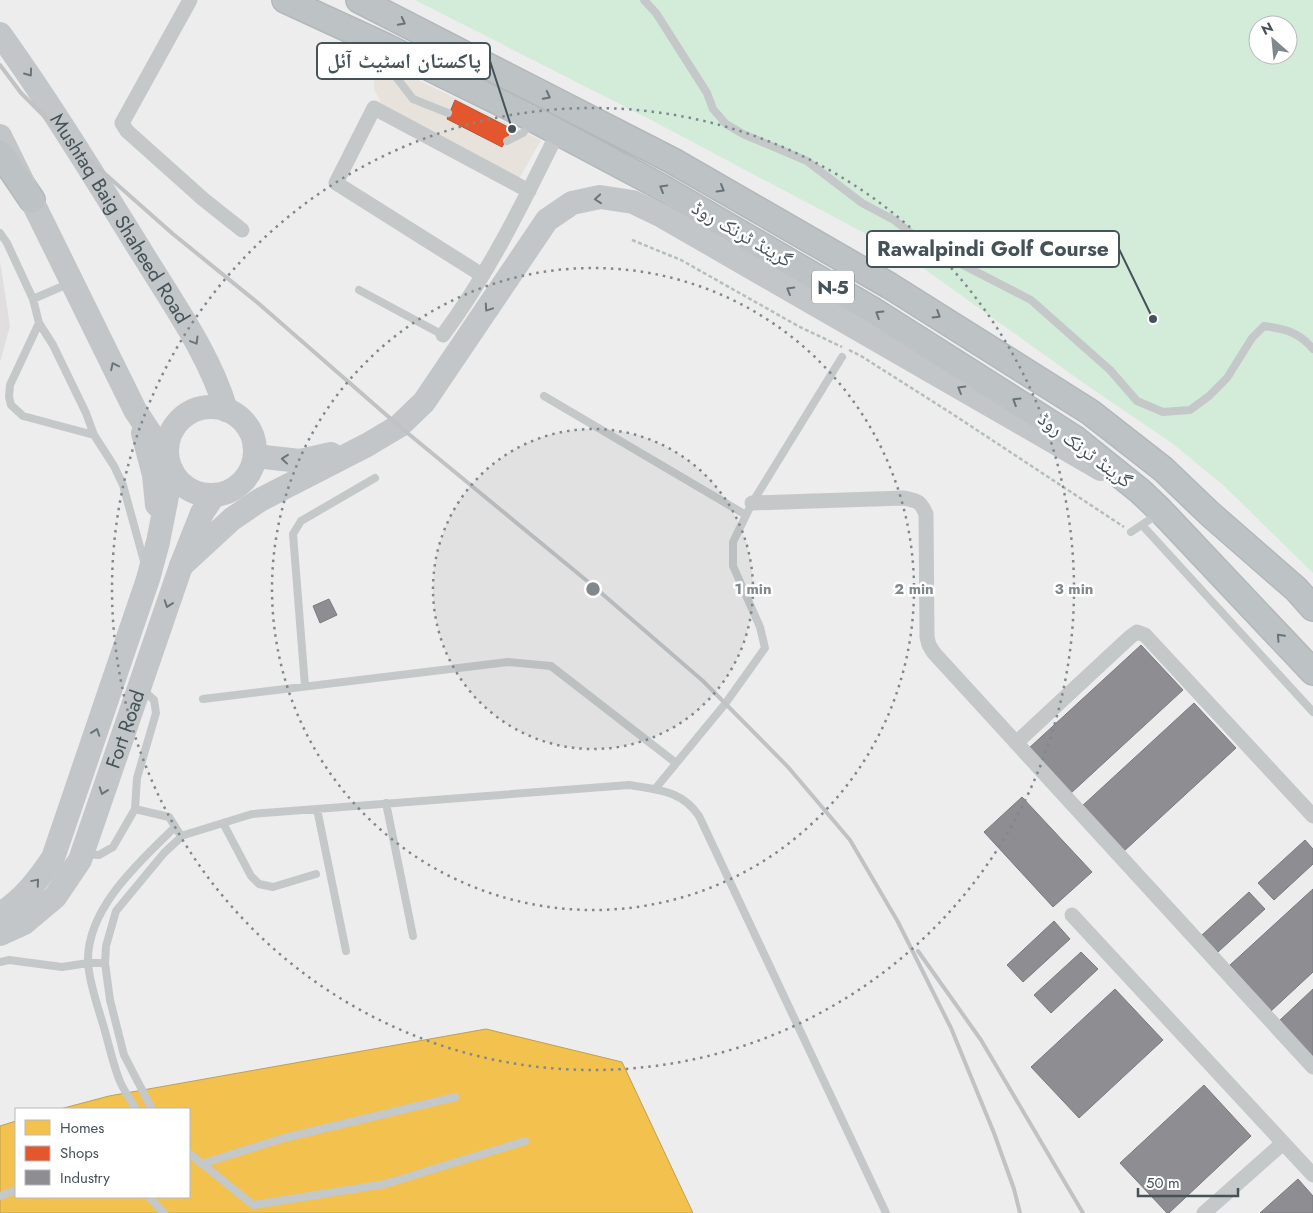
<svg xmlns="http://www.w3.org/2000/svg" width="1313" height="1213" viewBox="0 0 1313 1213" font-family="Jost,'Noto Naskh Arabic',sans-serif">
	<style>
		.commercial { fill: #e7e2dc }
		.education { fill: #e0dede }
		.green { fill: #d2ecd9; fill-rule: evenodd }
		.homes { fill: #f2c14e; stroke: #bea051 }
		.shops { fill: #e4572e; stroke: #b4563b }
		.industry { fill: #8d8d92; stroke: #777b81 }
		.lines { fill: none; stroke-linecap: round; stroke-linejoin: round }
		.trunk-casing { stroke: #b3b8bc; stroke-width: 28 }
		.path { stroke: #b4bfbb; stroke-width: 2.5; stroke-dasharray: 4 2.5; stroke-linecap: butt }
		.service { stroke: #c4c8c9; stroke-width: 8 }
		.minor { stroke: #c4c8c9; stroke-width: 15 }
		.primary { stroke: #c2c6c8; stroke-width: 24 }
		.trunk { stroke: #bdc2c4; stroke-width: 25 }
		.rail { stroke: #c0c2c4; stroke-width: 4 }
		.oneway { stroke: #697478 }
		.oneway2 { stroke: #6a757a }
		.ring { fill: none; stroke: #80888c; stroke-width: 2.5; stroke-dasharray: 2.5 5 }
		.labels { text-anchor: middle; dominant-baseline: central; stroke-width: 5; stroke-linejoin: round; paint-order: stroke }
		.shield { fill: #fff; stroke: #7d868a; stroke-width: 1 }
		.shield-label { font-size: 19px; font-weight: bold; fill: #455258 }
		.street-label { font-size: 20px; fill: #455258; stroke: #fff }
		.centre { fill: #80888c; stroke: #fff; stroke-width: 2.5 }
		.ring-label { font-size: 15px; text-anchor: middle; font-weight: bold; fill: #80888c; stroke: #fff; stroke-width: 5; stroke-linejoin: round; paint-order: stroke }
		.leader { fill: none; stroke: #455258; stroke-width: 2 }
		.callout-dot { fill: #455258; stroke: #fff; stroke-width: 2 }
		.callout { fill: #fff; stroke: #455258; stroke-width: 2 }
		.callout-label { font-size: 21px; text-anchor: middle; font-weight: bold; fill: #455258 }
	</style>
	<rect width="100%" height="100%" fill="#eeeded"/>
	<path class="commercial" d="M375,59L541,140L519,179L385,111L374,89Z"/>
	<path class="education" d="M0,261L10,326L0,362Z"/>
	<path class="green" d="M415,0H1313V573L1223,485L1173,444L1085,384L902,253L651,120ZM1258,25H1288V55H1258Z"/>
	<path class="homes" d="M486,1029L622,1062L693,1213H0V1126L16,1121V1197H189V1109H60L109,1096Z"/>
	<path class="shops" d="M455,100L512,129L502,147L447,119Z"/>
	<path class="industry" d="M329,599L337,615L320,623L313,606Z
		M1141,645L1183,690L1070,794L1028,749Z
		M1194,703L1236,748L1123,852L1081,807Z
		M1022,797L1092,872L1053,907L984,832Z
		M1305,840L1313,849V864L1274,900L1258,883Z
		M1313,889V972L1271,1011L1230,965Z
		M1249,892L1265,909L1218,952L1202,935Z
		M1054,921L1070,939L1023,982L1007,965Z
		M1081,952L1098,969L1051,1013L1034,995Z
		M1115,989L1163,1040L1079,1118L1031,1067Z
		M1313,989V1057L1279,1021Z
		M1204,1085L1251,1136L1169,1213H1167L1120,1163Z
		M1298,1179L1313,1196V1213H1260Z"/>
	<g class="lines">
		<g class="trunk-casing">
			<path id="trunk" d="M285,0L385,46L533,119L661,187L871,309L1074,438L1140,491L1161,511L1313,672
				M359,0L673,161L890,286L1090,412L1163,469L1210,514L1296,589L1313,608
				M0,153L32,200"/>
		</g>
		<path class="path" d="M632,240L681,260L798,326L842,347
			M849,350L861,356L951,413L1124,527"/>
		<path class="service" d="M644,0L656,13L707,93L713,109L726,124L743,134L807,161L862,203L894,220L930,248L1031,300L1110,370L1137,401L1163,412L1190,410L1209,396L1227,378L1252,338L1264,326C1285,329 1299,332 1313,349
			M388,53L396,77L413,99L448,113
			M507,141L523,133L531,122
			M0,233L7,243L33,299L39,323L53,345L86,413L94,435L114,466L123,485L145,565
			M359,290L443,335
			M33,299L70,283
			M39,323L10,385L9,397L11,405L23,416L94,435
			M544,396L746,515
			M1142,525L1313,712
			M1131,532L1158,514
			M305,686L293,534L301,521L375,478
			M203,699L508,662L551,666L676,763
			M655,789L725,704L765,648L760,627L733,566V542L752,503L842,357
			M386,803L413,936
			M135,809L169,817L181,836L179,839L164,853L116,911L106,946L105,963L110,1000L124,1055L152,1109
			M317,809L346,951
			M223,823L251,876L259,884L273,887L316,874
			M181,836L252,814L629,785C658,790 681,790 699,816L886,1213
			M85,854L99,855L113,847L135,809L137,778L156,713L154,700L143,690
			M0,962L9,960L62,967L88,963H105
			M136,1109C131,1100 123,1090 119,1079C112,1061 108,1040 102,1021C97,1005 88,977 88,961C87,908 140,861 175,827
			M189,1153L253,1205L385,1184L525,1141
			M201,1164L284,1138L455,1097
			M0,1196L16,1190
			M149,1197L164,1213"/>
		<path class="minor" d="M190,0L122,123L127,131L203,199L242,230
			M482,275L336,183L374,108L529,191
			M443,335C489,273 524,201 558,132
			M752,503L904,498C918,501 920,501 926,514L927,637L929,645L934,653L1313,1067
			M1016,743L1130,637L1137,632L1145,635L1313,816
			M1072,915L1313,1175
			M1204,1213L1283,1143"/>
		<g class="primary">
			<path id="s1" d="M0,34C51,105 96,179 142,253C172,302 210,355 226,410"/>
			<path d="M0,136L135,410L158,445L167,457"/>
			<circle cx="211" cy="451" r="44"/>
			<path d="M143,433L154,475L157,505"/>
			<path d="M255,456L300,461L331,454"/>
			<path d="M181,566L232,519L260,500L367,445L399,426L424,402L547,220L572,203L600,197L633,202L662,216L1101,469"/>
			<path d="M0,914C23,900 38,880 53,858L148,579L158,542L172,471"/>
			<path id="s2" d="M0,934L24,923L55,897L80,860L181,566L202,513L214,495"/>
		</g>
		<use href="#trunk" class="trunk"/>
		<path class="rail" d="M0,65L21,93L78,150L173,234L258,303L399,426L592,585L703,681L788,767L850,840L898,922L951,1028L994,1133L1014,1189L1020,1213
			M918,951L981,1040L1083,1213"/>
	</g>
	<defs><path id="oneway-chevron" d="M-2-3.5L2.5 0L-2 3.5" fill="none" stroke-width="1.6" stroke-linecap="round" stroke-linejoin="round" transform="scale(1.25)"/></defs>
	<g class="oneway">
		<use href="#oneway-chevron" transform="translate(402 22) rotate(27)"/>
		<use href="#oneway-chevron" transform="translate(547 96) rotate(27)"/>
		<use href="#oneway-chevron" transform="translate(663 188) rotate(-150)"/>
		<use href="#oneway-chevron" transform="translate(721 189) rotate(30)"/>
		<use href="#oneway-chevron" transform="translate(879 314) rotate(-148)"/>
		<use href="#oneway-chevron" transform="translate(937 315) rotate(32)"/>
		<use href="#oneway-chevron" transform="translate(1016 401) rotate(-148)"/>
		<use href="#oneway-chevron" transform="translate(1280 637) rotate(-133)"/>
	</g>
	<g class="oneway2">
		<use href="#oneway-chevron" transform="translate(29 73) rotate(54)"/>
		<use href="#oneway-chevron" transform="translate(598 199) rotate(175)"/>
		<use href="#oneway-chevron" transform="translate(790 290) rotate(-150)"/>
		<use href="#oneway-chevron" transform="translate(488 308) rotate(124)"/>
		<use href="#oneway-chevron" transform="translate(195 341) rotate(59)"/>
		<use href="#oneway-chevron" transform="translate(114 366) rotate(-116)"/>
		<use href="#oneway-chevron" transform="translate(961 389) rotate(-150)"/>
		<use href="#oneway-chevron" transform="translate(285 459) rotate(-174)"/>
		<use href="#oneway-chevron" transform="translate(168 604) rotate(109)"/>
		<use href="#oneway-chevron" transform="translate(96 732) rotate(-71)"/>
		<use href="#oneway-chevron" transform="translate(103 791) rotate(109)"/>
		<use href="#oneway-chevron" transform="translate(36 882) rotate(-50)"/>
	</g>
	<circle cx="593" cy="589" r="160" fill="#80888c" fill-opacity=".12"/>
	<g class="ring">
		<circle cx="593" cy="589" r="160"/>
		<circle cx="593" cy="589" r="321"/>
		<circle cx="593" cy="589" r="481"/>
	</g>
	<g class="labels">
		<rect class="shield" x="812" y="270.5" width="42" height="33" rx="4"/>
		<g class="shield-label">
			<text x="833" y="287">N-5</text>
		</g>
		<g class="street-label">
			<text stroke="none"><textPath href="#s1" startOffset="220">Mushtaq Baig Shaheed Road</textPath></text>
			<text transform="translate(742 234) rotate(30)">گرینڈ ٹرنک روڈ</text>
			<text transform="translate(1085 450) rotate(37)">گرینڈ ٹرنک روڈ</text>
			<text stroke="none"><textPath href="#s2" startOffset="250">Fort Road</textPath></text>
		</g>
	</g>
	<circle cx="593" cy="589" r="8" class="centre"/>
	<g class="ring-label">
		<text x="753" y="594">1 min</text>
		<text x="914" y="594">2 min</text>
		<text x="1074" y="594">3 min</text>
	</g>
	<path class="leader" d="M512 129L490 61M1153 319L1119 249"/>
	<g class="callout-dot">
		<circle cx="512" cy="129" r="5"/>
		<circle cx="1153" cy="319" r="5"/>
	</g>
	<g class="callout">
		<rect x="317" y="43" width="173" height="36" rx="5"/>
		<rect x="867" y="231" width="252" height="36" rx="5"/>
	</g>
	<g class="callout-label">
		<text x="404" y="68">پاکستان اسٹیٹ آئل</text>
		<text x="993" y="256">Rawalpindi Golf Course</text>
	</g>
	<rect x="15" y="1108" width="175" height="90" fill="#ffffff" stroke="#b5babc"/>
	<rect x="25" y="1120" width="25" height="15" fill="#f2c14e" stroke="#b5babc"/>
	<text x="60" y="1133" font-size="15" fill="#455258">Homes</text>
	<rect x="25" y="1146" width="25" height="15" fill="#e4572e" stroke="#b5babc"/>
	<text x="60" y="1158" font-size="15" fill="#455258">Shops</text>
	<rect x="25" y="1170" width="25" height="15" fill="#8d8d92" stroke="#b5babc"/>
	<text x="60" y="1183" font-size="15" fill="#455258">Industry</text>
	<g transform="translate(1273 40) rotate(333)"><circle r="24" fill="#ffffff" stroke="#b5babc"/>
	<path d="M0-4L9 19L0 12L-9 19Z" fill="#80888c"/>
	<text y="-8" font-size="14" font-weight="bold" text-anchor="middle" fill="#455258">N</text>
	</g>
	<path d="M1138 1188v8h100v-8" fill="none" stroke="#455258" stroke-width="2.5"/>
	<text x="1146" y="1188" font-size="15" fill="#455258" stroke="#ffffff" stroke-width="4" paint-order="stroke">50 m</text>
</svg>
